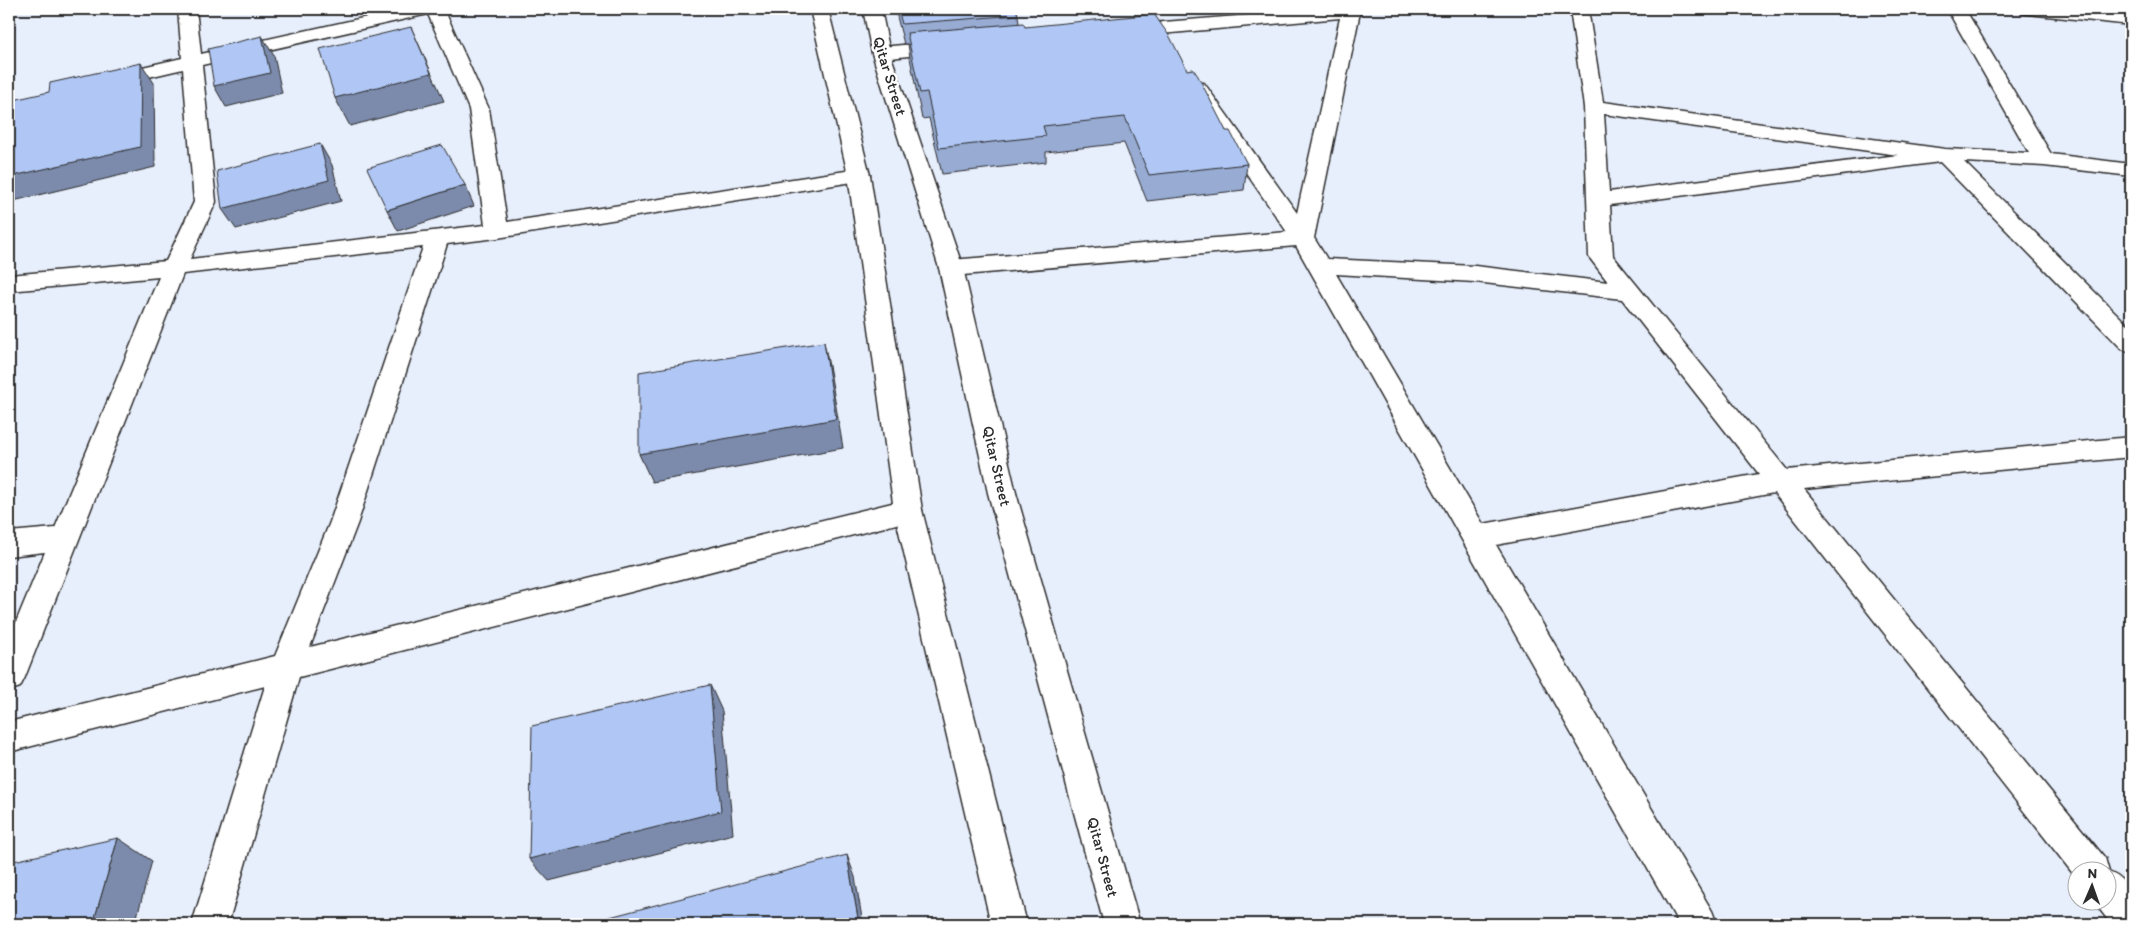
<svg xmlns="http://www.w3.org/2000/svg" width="2140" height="933" viewBox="0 0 2140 933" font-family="Itim,sans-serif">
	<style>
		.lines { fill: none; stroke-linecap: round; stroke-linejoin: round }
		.street-casing { stroke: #2b2b2b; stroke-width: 3 }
		.secondary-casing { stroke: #2b2b2b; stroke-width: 3 }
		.street { fill: #fff; fill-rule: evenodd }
		.secondary { fill: #fff; fill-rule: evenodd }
		.wall { fill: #97abd3; stroke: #2b2b2b }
		.shaded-wall { fill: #7b8bac; stroke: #2b2b2b }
		.building { fill: #b0c7f5; stroke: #2b2b2b }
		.labels { text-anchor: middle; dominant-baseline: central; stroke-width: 5; stroke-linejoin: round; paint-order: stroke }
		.street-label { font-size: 16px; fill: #2b2b2b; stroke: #fff }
	</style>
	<rect width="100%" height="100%" fill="#e7eefc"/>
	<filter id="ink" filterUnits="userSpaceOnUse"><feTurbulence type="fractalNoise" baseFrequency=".02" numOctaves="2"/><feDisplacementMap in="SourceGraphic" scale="10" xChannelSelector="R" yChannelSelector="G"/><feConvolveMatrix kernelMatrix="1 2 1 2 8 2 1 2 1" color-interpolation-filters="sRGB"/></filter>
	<g filter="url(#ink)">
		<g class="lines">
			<g class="street-casing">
				<path id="street" d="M178,9H196L201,54L403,9H444L489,109L507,222L859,169L867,170L870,175L867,180L859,181L497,238L447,244L358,522L310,647L908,499L918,502L922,510L918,518L908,521L299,677L228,924H192L265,686L9,752V722L275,656L330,522L423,247L183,274L25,677L20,687L9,691V639L45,552L9,556V532L55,528L159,277L9,291V275L166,261L194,202L183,69L110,86L103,84L100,80L103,76L182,58ZM428,14L469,109L485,225L190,259L216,202L202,65Z
					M1325,9H1360V12L1314,238L1327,259L1475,266L1608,282L1589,257L1584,107L1570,9H1588L1603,102L1945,149L2029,153L1947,9H1965L2051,154L2131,164V176L2044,166L1964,162L2131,328V352L2122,349L1940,162L1610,205L1613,256L1787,470L2131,437V457L1804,489L2105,858L2109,872C2136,884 2131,899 2131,924H2111L2095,903L2094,900H2108V870H2078V880L1774,493L1496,545L1712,911L1717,924H1679L1296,246L951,276L943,273L939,268L943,263L951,260L1287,232L1187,87L1190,83H1204L1297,213L1340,18L1127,37L1120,35L1118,31L1120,27L1127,25ZM1604,114L1898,155L1609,192ZM1336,274L1475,282L1622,299L1759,474L1483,524Z
					M947,41L954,43L956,47L954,51L881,59L874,57L872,53L874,49L881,47Z"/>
			</g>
			<g class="secondary-casing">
				<path id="secondary" d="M810,9H828L870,175L922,510L1027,924H991L894,510L848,175Z
					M863,9H881L890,53L963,268L1016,493L1140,924H1104L988,493L939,268L872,53Z
					M2019,9H2077L2131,15V25L2028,14L2022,13Z"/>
			</g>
			<use href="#street" class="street"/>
			<use href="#secondary" class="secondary"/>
		</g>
		<path class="wall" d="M895,9H1016L1018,15L1019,24L1025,27L1187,70L1247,164L1244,190L1147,201L1124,143L1046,152V162L942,174L929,118L922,119L910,58L908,44H904Z"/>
		<path class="shaded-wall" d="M411,27L444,101L350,126L335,98Z
			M262,36L274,56L282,93L226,107L214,86Z
			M141,63L154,83L155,167L9,202V177Z
			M320,144L332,165L341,201L236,229L222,209Z
			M465,185L474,206L398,231L387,210Z
			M824,342L830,371L843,448L652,482L639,454Z
			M710,685L722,711L733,834L549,881L529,859Z
			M118,838L152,861L135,924H93Z
			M847,855L855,877L863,924H859Z"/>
		<path class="building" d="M898,9H1016L1018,15L902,24Z
			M1154,14L1170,37L1187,70L1193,69L1198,76L1226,131H1230L1247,164L1149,175L1125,117L1043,126L1046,136L939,148L927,92L920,93L907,33L1023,23L1025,27Z
			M411,27L431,73L335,98L320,49Z
			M262,36L270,73L214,86L208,49Z
			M141,63L140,147L9,177V101L49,92L50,83Z
			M320,144L329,180L222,209L217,171Z
			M442,145L465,185L387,210L367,168Z
			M824,342L836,419L639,454V372Z
			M710,685L721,811L529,859L532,726Z
			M118,838L93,924H9V862Z
			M847,855L859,924H583Z"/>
	</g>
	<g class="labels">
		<g class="street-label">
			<text transform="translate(890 76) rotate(73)">Qitar Street</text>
			<text transform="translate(997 466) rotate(77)">Qitar Street</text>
			<text transform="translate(1103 857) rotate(75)">Qitar Street</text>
		</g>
	</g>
	<rect width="2140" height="933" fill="none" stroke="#fff" stroke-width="30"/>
	<rect x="15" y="15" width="2110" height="903" fill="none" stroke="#2b2b2b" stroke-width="2" filter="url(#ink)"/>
	<g transform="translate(2092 886) rotate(2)"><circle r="24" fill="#ffffff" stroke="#aaaaaa"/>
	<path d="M0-4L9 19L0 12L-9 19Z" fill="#2b2b2b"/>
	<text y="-8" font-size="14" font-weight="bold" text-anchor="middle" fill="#2b2b2b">N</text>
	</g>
</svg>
